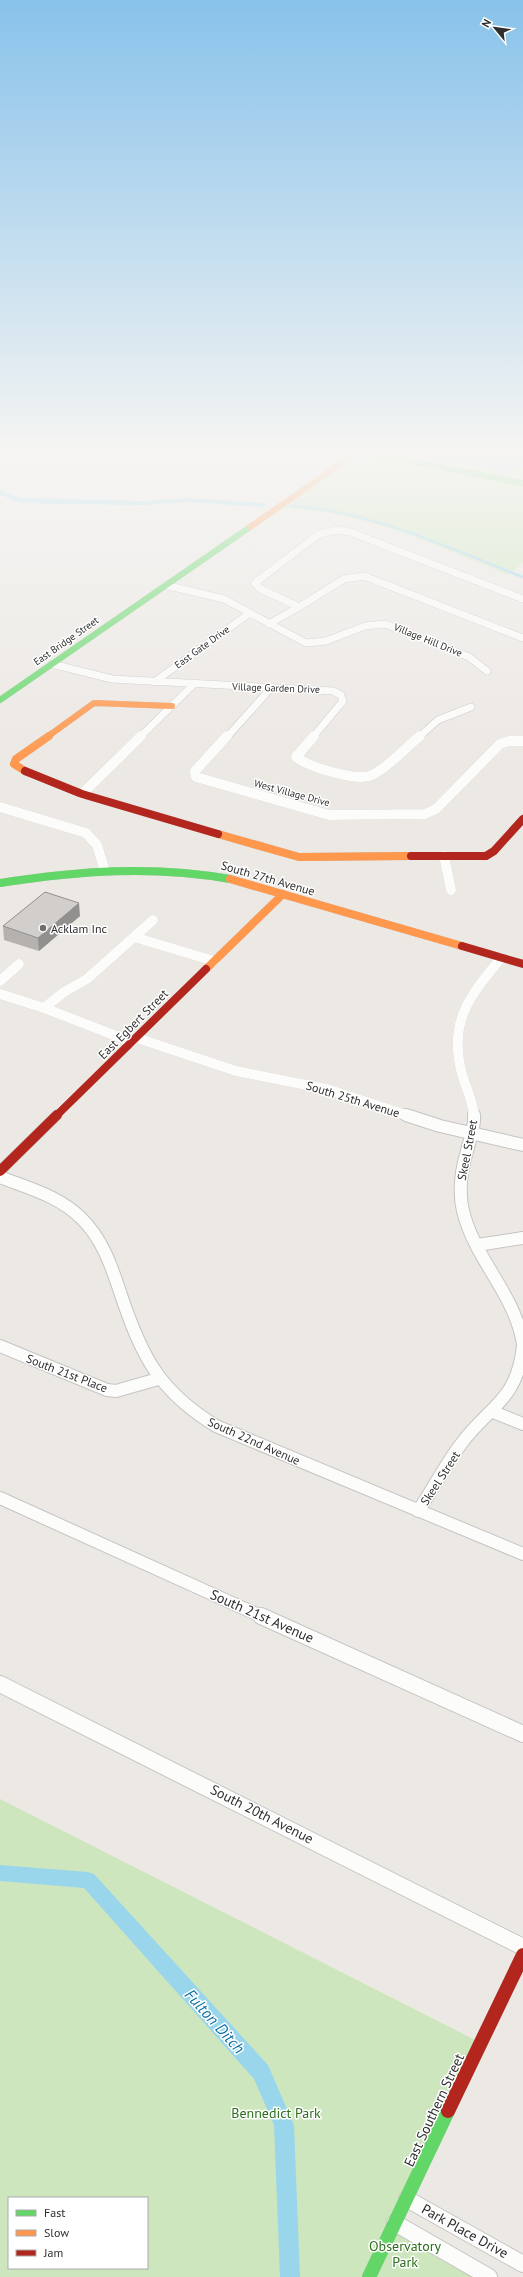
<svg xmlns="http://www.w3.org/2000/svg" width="523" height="2277" viewBox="0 0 523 2277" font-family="'PT Sans',sans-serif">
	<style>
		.green { fill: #cee6be; fill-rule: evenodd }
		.water { fill: #99d6ec }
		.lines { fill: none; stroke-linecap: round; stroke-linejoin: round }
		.stream { stroke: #99d6ec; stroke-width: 2.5 }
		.canal { fill: #99d6ec; fill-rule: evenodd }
		.street-far3-casing { stroke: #c5c4c5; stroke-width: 8 }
		.street-far2-casing { stroke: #c5c4c5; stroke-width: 10 }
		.street-far1-casing { stroke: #c5c4c5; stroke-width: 14 }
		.street-casing { stroke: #c5c4c5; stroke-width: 18 }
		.fast-far2-casing { stroke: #c5c4c5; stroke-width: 6 }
		.fast-far1-casing { stroke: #c5c4c5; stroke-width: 8 }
		.fast-casing { stroke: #c5c4c5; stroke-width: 14 }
		.slow-far1-casing { stroke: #c5c4c5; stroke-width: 6 }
		.slow-casing { stroke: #c5c4c5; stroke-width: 8 }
		.jam-far2-casing { stroke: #c5c4c5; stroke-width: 8 }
		.jam-far1-casing { stroke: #c5c4c5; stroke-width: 11 }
		.jam-casing { stroke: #c5c4c5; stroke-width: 14 }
		.street-far3 { stroke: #fcfcfb; stroke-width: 7 }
		.street-far2 { stroke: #fcfcfb; stroke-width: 10 }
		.street-far1 { stroke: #fcfcfb; stroke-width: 12 }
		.street { stroke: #fcfcfb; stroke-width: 16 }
		.fast-far2 { stroke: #63d668; stroke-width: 6 }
		.fast-far1 { stroke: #63d668; stroke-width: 8 }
		.fast { stroke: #63d668; stroke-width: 14 }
		.slow-far1 { stroke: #ff974d; stroke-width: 6 }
		.slow { stroke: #ff974d; stroke-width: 8 }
		.jam-far2 { stroke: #b3261e; stroke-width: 8 }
		.jam-far1 { stroke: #b3261e; stroke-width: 10 }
		.jam { stroke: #b3261e; stroke-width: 14 }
		.wall { fill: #b4b1af }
		.shaded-wall { fill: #92908e }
		.building { fill: #d1cecb; stroke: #92908e }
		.poi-dot { fill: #706f6e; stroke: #fff; stroke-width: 1.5 }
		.labels { text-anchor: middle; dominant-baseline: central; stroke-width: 3; stroke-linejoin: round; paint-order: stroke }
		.far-street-label { font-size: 10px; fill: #2e2e2e; stroke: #fff }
		.street-label { font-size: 12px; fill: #2e2e2e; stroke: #fff }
		.poi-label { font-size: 12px; fill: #2e2e2e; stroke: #fff; text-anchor: start }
		.near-street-label { font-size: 14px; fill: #2e2e2e; stroke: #fff }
		.near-park-label { font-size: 14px; fill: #2c6e1b; stroke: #fff }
		.near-water-label { font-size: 16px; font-style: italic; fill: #0d6fa3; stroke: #fff }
	</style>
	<rect width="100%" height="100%" fill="#ece8e4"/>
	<path class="green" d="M362,449H523V478L518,482L523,483V562L509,575C435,546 354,506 274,509Z
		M0,1799L481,2043L395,2223L489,2277H0ZM9,2198H147V2268H9Z"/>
	<path class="water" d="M395,449H523V467L516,470L503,471L395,451Z"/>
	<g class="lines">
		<path class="stream" d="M291,506C371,511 449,548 523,577"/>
		<path class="canal" d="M0,490L21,498L145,501L188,498L262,503L266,505L262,507L188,502L145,505L51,504L18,502L0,495Z
			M0,1865L88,1872L94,1874L268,2065L294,2125L300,2277H280L274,2125L254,2079L84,1888L0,1881Z"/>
		<g class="street-far3-casing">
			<path id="street-far3" d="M345,449L358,451
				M165,585L224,599L306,643L326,641L365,626L385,624L469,657L487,671
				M523,599L350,532L337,530L319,534L255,583L259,588L299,607L344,579L364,576L523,638
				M269,624L299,607
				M52,664L112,679L333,691L341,695L343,701L313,737
				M154,682L250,613
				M140,737L194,684
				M227,737L271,688
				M419,737L438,720L471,707"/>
		</g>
		<g class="street-far2-casing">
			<path id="street-far2" d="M227,736L195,771L196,777L329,815L425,814L436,809L500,744L509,741H523
				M314,736L296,757C309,767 357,782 372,775C388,768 406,747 420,736
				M82,794L141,736
				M0,807L86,833L97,845L104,868
				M444,856L451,890
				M134,937L214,961
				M0,981L19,964
				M0,994L44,1008L132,1042
				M44,1008L64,992L87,979L153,920
				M137,1038L236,1071L327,1089L409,1116
				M474,1116C473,1101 466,1088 462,1074C448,1022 469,997 501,958"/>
		</g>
		<g class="street-far1-casing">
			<path id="street-far1" d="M406,1115L440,1126L523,1145
				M474,1115C475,1128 470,1138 467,1151C461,1171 458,1190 463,1211C475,1260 515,1294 523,1344
				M0,1177C28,1188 59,1196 81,1218C102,1238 112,1267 121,1295C142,1357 159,1391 216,1426L523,1554
				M477,1245L523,1238
				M0,1346L107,1390L116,1391L158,1379
				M493,1412L523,1424
				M0,1498L263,1617
				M418,1511C433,1489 445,1465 461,1444C490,1405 517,1401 523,1346"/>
		</g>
		<g class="street-casing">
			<path id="street" d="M261,1616L523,1734
				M0,1684L523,1947
				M407,2199L523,2264
				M395,2223L489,2277"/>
		</g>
		<g class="fast-far2-casing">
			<path id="fast-far2" d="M358,451L523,483
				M0,700L250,527"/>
		</g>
		<g class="fast-far1-casing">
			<path id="fast-far1" d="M0,883C78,871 152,865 230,879"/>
		</g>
		<g class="fast-casing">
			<path id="fast" d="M369,2277L448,2111"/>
		</g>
		<g class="slow-far1-casing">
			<path id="slow-far1" d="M250,527L362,449
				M47,737L94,703L172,706"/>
		</g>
		<g class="slow-casing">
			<path id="slow" d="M25,771L14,764L16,759L49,736
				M218,834L299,857L411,856
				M230,879L462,946
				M206,969L283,894"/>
		</g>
		<g class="jam-far2-casing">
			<path id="jam-far2" d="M25,771L82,794L218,834
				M411,856H486L494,851L523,819
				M462,946L523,964
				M56,1116L206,969"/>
		</g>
		<g class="jam-far1-casing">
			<path id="jam-far1" d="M0,1171L57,1115"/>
		</g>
		<g class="jam-casing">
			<path id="jam" d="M448,2111L523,1955"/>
		</g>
		<use href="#street-far3" class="street-far3"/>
		<use href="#street-far2" class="street-far2"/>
		<use href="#street-far1" class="street-far1"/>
		<use href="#street" class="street"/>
		<use href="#fast-far2" class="fast-far2"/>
		<use href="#fast-far1" class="fast-far1"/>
		<use href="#fast" class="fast"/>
		<use href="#slow-far1" class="slow-far1"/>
		<use href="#slow" class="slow"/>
		<use href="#jam-far2" class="jam-far2"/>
		<use href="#jam-far1" class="jam-far1"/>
		<use href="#jam" class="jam"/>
	</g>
	<path class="wall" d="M80,916L39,951L4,940L3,926Z"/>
	<path class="shaded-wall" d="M79,903L80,916L39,951L38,938Z"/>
	<path class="building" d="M45,892L79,903L38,938L3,926Z"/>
	<linearGradient id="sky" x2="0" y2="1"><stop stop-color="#88c2ea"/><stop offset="0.59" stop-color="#f6f5f3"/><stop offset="1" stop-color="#f6f5f3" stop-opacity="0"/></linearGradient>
	<rect width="523" height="767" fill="url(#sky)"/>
	<circle class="poi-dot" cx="43" cy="928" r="4"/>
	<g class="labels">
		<g class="far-street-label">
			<text transform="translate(428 640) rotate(22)">Village Hill Drive</text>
			<text transform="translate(66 641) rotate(-35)">East Bridge Street</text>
			<text transform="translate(202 647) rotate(-36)">East Gate Drive</text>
			<text transform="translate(276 688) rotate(2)">Village Garden Drive</text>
			<text transform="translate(292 793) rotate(15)">West Village Drive</text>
		</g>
		<g class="street-label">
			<text transform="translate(268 878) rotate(16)">South 27th Avenue</text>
			<text transform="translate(133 1024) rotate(-45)">East Egbert Street</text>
			<text transform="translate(353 1099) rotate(17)">South 25th Avenue</text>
			<text transform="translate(467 1150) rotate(-79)">Skeel Street</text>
			<text transform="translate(67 1373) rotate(21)">South 21st Place</text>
			<text transform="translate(254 1441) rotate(24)">South 22nd Avenue</text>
			<text transform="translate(440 1478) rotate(-57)">Skeel Street</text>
		</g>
		<g class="poi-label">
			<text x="51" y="928">Acklam Inc</text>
		</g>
		<g class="near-street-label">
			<text transform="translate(262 1616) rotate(24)">South 21st Avenue</text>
			<text transform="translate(262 1814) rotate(27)">South 20th Avenue</text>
			<text transform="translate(434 2110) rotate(-65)">East Southern Street</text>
			<text transform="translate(465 2231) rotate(29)">Park Place Drive</text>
		</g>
		<g class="near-park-label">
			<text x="276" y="2113">Bennedict Park</text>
			<text x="405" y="2246">Observatory<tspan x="405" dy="16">Park</tspan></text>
		</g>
		<g class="near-water-label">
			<text transform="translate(215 2021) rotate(48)">Fulton Ditch</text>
		</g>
	</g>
	<rect x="8" y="2197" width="140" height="72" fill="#ffffff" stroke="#ababab"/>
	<rect x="16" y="2210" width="20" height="6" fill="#63d668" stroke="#ababab"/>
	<text x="44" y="2217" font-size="12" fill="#2e2e2e">Fast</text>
	<rect x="16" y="2230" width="20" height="6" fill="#ff974d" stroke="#ababab"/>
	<text x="44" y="2237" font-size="12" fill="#2e2e2e">Slow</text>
	<rect x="16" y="2250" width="20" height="6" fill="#b3261e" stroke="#ababab"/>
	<text x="44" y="2257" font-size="12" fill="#2e2e2e">Jam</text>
	<g transform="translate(495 28) rotate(299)" stroke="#ffffff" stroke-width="3" paint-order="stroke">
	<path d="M0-3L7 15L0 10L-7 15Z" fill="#2e2e2e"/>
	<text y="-6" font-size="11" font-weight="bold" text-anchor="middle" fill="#2e2e2e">N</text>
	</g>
</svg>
